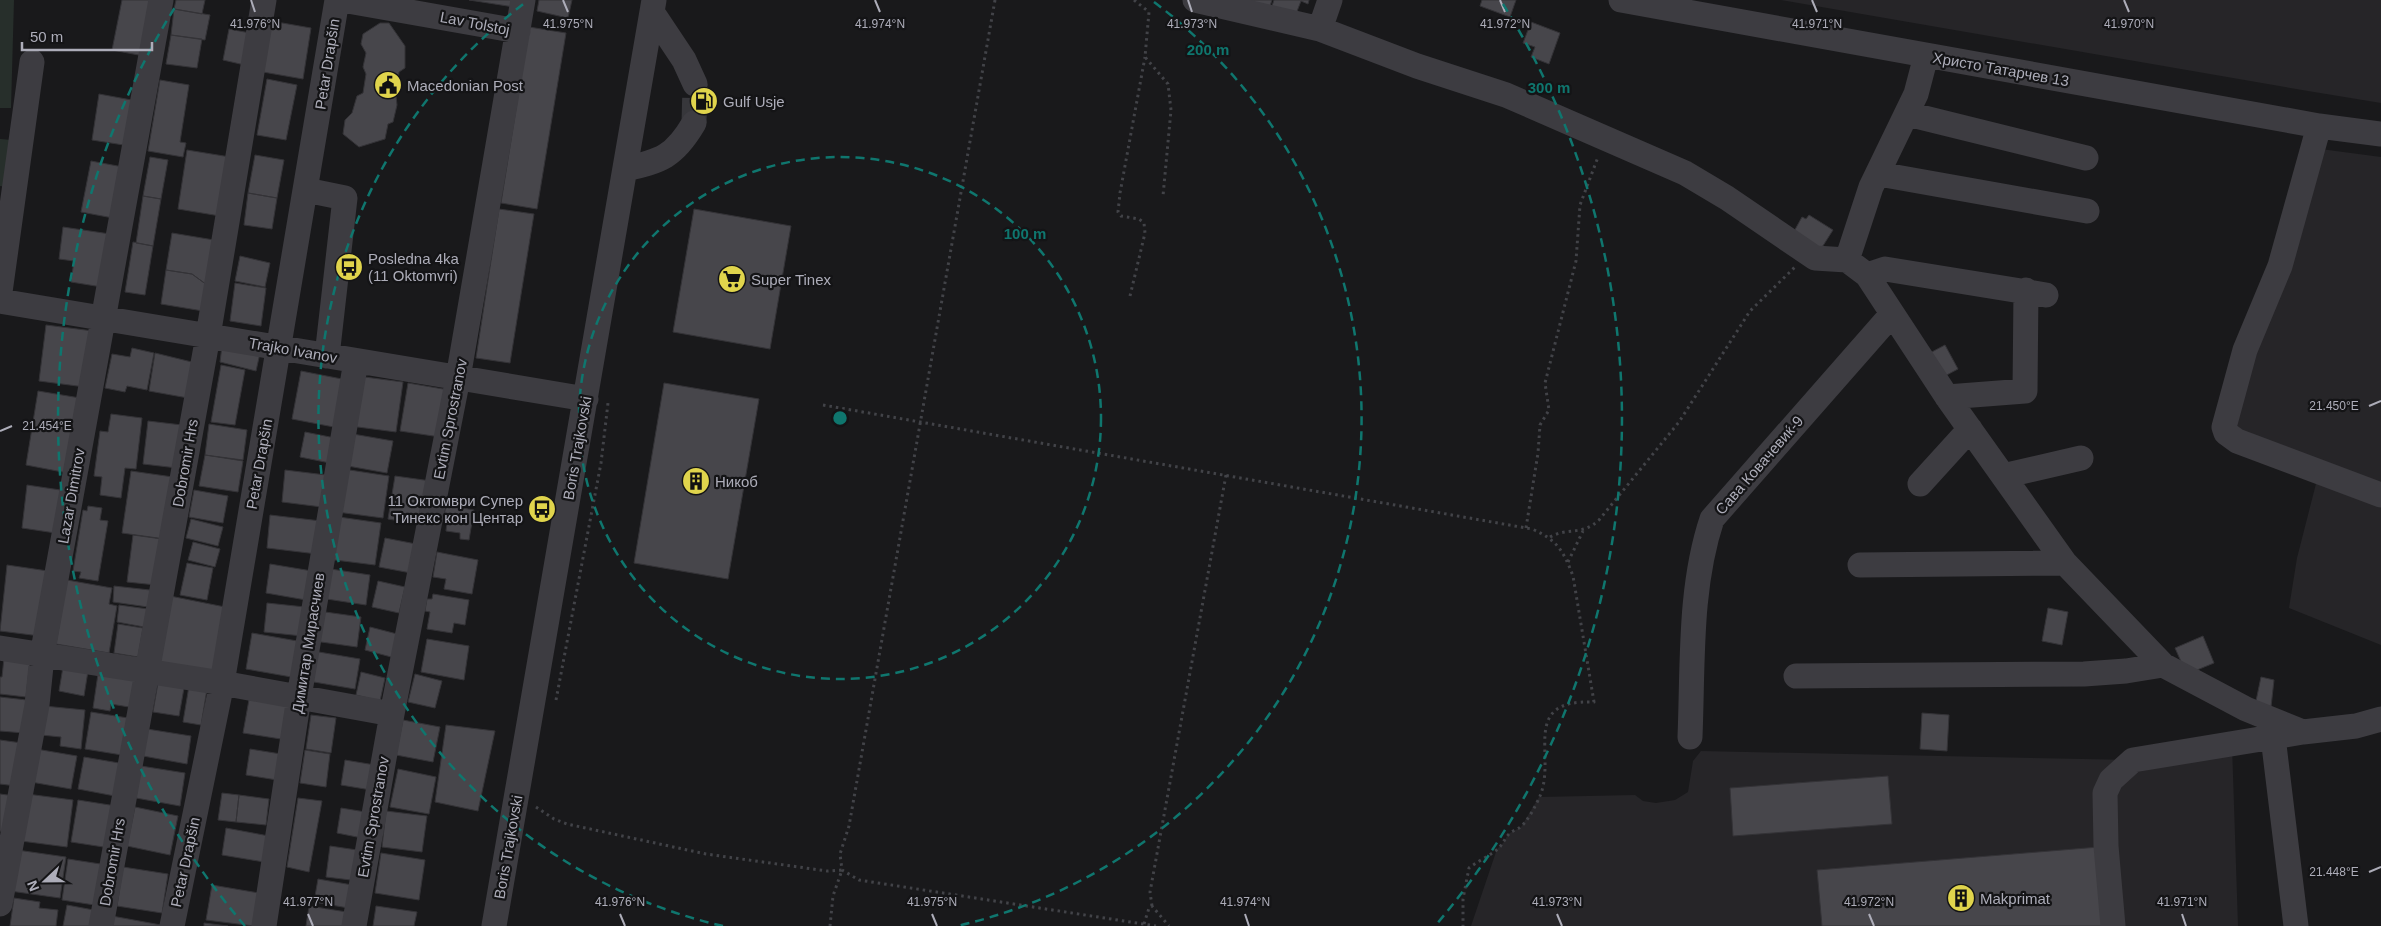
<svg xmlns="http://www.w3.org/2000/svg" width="2381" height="926" viewBox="0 0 2381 926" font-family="Arial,sans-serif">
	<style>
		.built { fill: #262528 }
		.green { fill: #272f2b }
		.building { fill: #47464b; stroke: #343337 }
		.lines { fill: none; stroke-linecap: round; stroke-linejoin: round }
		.minor-tunnel { stroke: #37373b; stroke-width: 25; stroke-dasharray: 25 12; stroke-linecap: butt }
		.path { stroke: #424348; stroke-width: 3; stroke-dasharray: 2.5 4; stroke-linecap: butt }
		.minor { stroke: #3d3c41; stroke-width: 25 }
		.ticks { fill: none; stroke: #adadb9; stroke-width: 2 }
		.ring { fill: none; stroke: #0f766e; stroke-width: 2.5; stroke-dasharray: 9 6 }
		.labels { text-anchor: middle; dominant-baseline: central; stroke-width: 4.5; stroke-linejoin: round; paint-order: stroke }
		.street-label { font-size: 15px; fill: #adadb9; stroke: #141416 }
		.poi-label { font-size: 15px; fill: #adadb9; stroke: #141416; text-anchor: start }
		.ticks-label { font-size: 12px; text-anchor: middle; fill: #adadb9; stroke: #141416; stroke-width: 4.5; stroke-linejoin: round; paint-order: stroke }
		.centre { fill: #0f766e; stroke: #141416; stroke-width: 2.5 }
		.ring-label { font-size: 15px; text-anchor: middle; font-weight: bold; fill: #0f766e; stroke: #141416; stroke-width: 4.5; stroke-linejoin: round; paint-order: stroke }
	</style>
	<rect width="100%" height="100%" fill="#19191b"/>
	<path class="built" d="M1781,0H2381V103L2308,91Z
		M2313,148L2381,157V645L2289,608L2297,558L2319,472L2225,431Z
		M2232,745L2238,926H1471L1497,849L1504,842L1508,834L1521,827L1539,797L1635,795L1643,801L1656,803L1675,800L1688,792L1693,761L1701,751L2133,760Z"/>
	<path class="green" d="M0,0H14L11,108H0Z
		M0,139L12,140L6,187L0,186Z"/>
	<path class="building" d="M122,0H154L144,56L112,50Z
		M176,0H205L202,14L174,9Z
		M469,0H515L514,7Z
		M539,0H572L568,18L537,11Z
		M1246,0H1272L1269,9Z
		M1274,0H1309L1308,4L1301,1L1294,19L1271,9Z
		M1482,0H1516L1510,17L1480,6Z
		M174,9L210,15L205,40L171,35Z
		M271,21L311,28L303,79L263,72Z
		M1531,22L1560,33L1549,64L1531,57L1535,47L1523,43Z
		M380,23H389L405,46V68L399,72L396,96L397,105L393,122L388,124L385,139L359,147L343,134L345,120L352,113L357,96L363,93L366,74L363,67L366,53L361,44L363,34Z
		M529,27L566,33L537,209L501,203Z
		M229,29L255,34L249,66L223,60Z
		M171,35L202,39L197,68L166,64Z
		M267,79L297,85L286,140L257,135Z
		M160,80L189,85L180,142L186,143L183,157L148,151Z
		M99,94L137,101L130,146L92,140Z
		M187,150L230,157L220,216L178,209Z
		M255,155L284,160L277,198L248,193Z
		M150,157L168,160L161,199L143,196Z
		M91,161L123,167L113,218L81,212Z
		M248,193L277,198L272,229L244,225Z
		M143,196L161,199L153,246L136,243Z
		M499,209L534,214L510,363L476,358Z
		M694,209L791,226L770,349L673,332Z
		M1809,215L1833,230L1819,252L1792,235L1802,217L1806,219Z
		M63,227L110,234L102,287L71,282L74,261L59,259Z
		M172,233L214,240L207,285L192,274L166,270Z
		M133,242L153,246L145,295L125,292Z
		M240,256L270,263L265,287L235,281Z
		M166,270L192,274L207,285L203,311L161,304Z
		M235,283L266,288L261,326L230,321Z
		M46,325L93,331L85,387L39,381Z
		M1945,345L1958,369L1941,378L1928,354Z
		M222,346L260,353L256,371L220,362Z
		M132,348L154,353L147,390L127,386L125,392L105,388L112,354L130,357Z
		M155,353L196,363L188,398L149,391Z
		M221,365L245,370L235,425L211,422Z
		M301,371L347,380L339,428L292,419Z
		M357,376L403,382L396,432L350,426Z
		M408,383L449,390L440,437L400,431Z
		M664,383L759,399L728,579L634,563Z
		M38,391L86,399L73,474L26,465Z
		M111,414L142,418L136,469L125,468L121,498L100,495L102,477L94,476L100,431L108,432Z
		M148,421L182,425L177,468L143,464Z
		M209,424L247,430L243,460L205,455Z
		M305,432L335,438L330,463L300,457Z
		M347,433L393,441L387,473L342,465Z
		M205,455L243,461L238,492L199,486Z
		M343,469L389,476L383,518L337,512Z
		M285,470L326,475L322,507L282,502Z
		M131,471L173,477L165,539L122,533Z
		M395,476L431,481L424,525L388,519Z
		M27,485L67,491L62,534L22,528Z
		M194,490L228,496L223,523L189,517Z
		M446,505L474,510L469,540L460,539V533L446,531L447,523L443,522Z
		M88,506L102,508L100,520L108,521L98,581L79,578L81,572L73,571L83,510L87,511Z
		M270,515L321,521L317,554L267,548Z
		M332,516L381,523L375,565L327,559Z
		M191,519L223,527L218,546L186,538Z
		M133,535L162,539L156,585L127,582Z
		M385,538L416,544L411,573L379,567Z
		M193,542L220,549L215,567L188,560Z
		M437,552L478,560L472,594L444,589L446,579L433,577Z
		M187,563L213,568L207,600L180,595Z
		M270,564L312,571L306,600L266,593Z
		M7,565L48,571L40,636L0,631Z
		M324,568L370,575L366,605L320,598Z
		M67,580L112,588L109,604L117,606L109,653L56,644Z
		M378,581L405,587L399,613L372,607Z
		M114,586L150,590L148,607L113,602Z
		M433,594L469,600L465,625L454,623L452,633L427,629L430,612L425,611L427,599H432Z
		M170,596L225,607L212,678L157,668Z
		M267,603L305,607L302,636L264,632Z
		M119,605L148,609L144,627L117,622Z
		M2048,608L2068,612L2062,645L2042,641Z
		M318,611L361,617L357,647L314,641Z
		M118,624L143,628L138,657L114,653Z
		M370,627L401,635L395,658L365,650Z
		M252,633L303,642L297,678L246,669Z
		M2203,636L2214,663L2192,672L2183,666L2175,648Z
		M427,639L469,646L464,680L421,672Z
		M313,651L360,659L355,689L308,681Z
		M4,658L30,661L26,697L0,694V677H2Z
		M63,667L88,671L84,696L59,691Z
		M361,672L385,678L380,701L356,695Z
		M98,674L139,681L135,708L111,704L110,711L93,708Z
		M415,674L442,681L435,708L408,702Z
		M2261,677L2274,680L2271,707L2256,701Z
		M158,683L184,688L179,716L153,712Z
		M189,686L207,689L201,725L183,722Z
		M250,694L294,701L287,740L243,733Z
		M0,697L27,700L24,733L0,731Z
		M44,706L85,710L81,749L60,746L61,737L41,735Z
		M91,712L134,719L128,756L85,749Z
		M1922,713L1949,715L1947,751L1920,749Z
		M311,715L336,718L331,753L306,749Z
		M403,720L440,727L433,762L396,755Z
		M446,725L495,731L478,811L435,802Z
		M147,729L191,736L187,764L143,756Z
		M0,740L22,743L16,786L0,784Z
		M36,749L77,756L71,789L31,782Z
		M250,749L281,754L277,780L246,775Z
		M305,750L330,754L326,787L300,783Z
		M84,757L125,764L120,797L78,789Z
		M345,760L375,765L371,790L341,785Z
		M141,766L185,773L180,806L136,798Z
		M398,769L436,777L429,814L390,807Z
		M1888,776L1892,824L1733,836L1730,788Z
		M222,793L239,795L236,822L218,820Z
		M0,794L15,796L8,833L0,831Z
		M27,794L73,800L67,847L21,841Z
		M239,795L269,799L266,825L236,822Z
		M298,798L322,801L309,872L287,867Z
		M78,800L116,806L110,848L71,842Z
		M135,807L178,816L170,855L127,846Z
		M341,808L372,813L367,839L337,833Z
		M386,811L427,816L422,852L382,847Z
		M226,828L269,836L264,862L222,855Z
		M330,846L364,851L359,881L326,877Z
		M2099,847L2106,926H1822L1817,870Z
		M17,850L66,857L60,898L10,891Z
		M381,853L425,860L419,900L375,893Z
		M68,859L107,865L101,906L62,900Z
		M123,867L168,874L162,913L117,906Z
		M318,879L358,886L354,909L314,902Z
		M212,885L259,893L254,926L206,920Z
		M14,898L40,902L39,908L58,910L56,926H10Z
		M67,905L99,911L96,926H63Z
		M309,906L353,913L351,926H306Z
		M376,906L417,912L414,926H373Z
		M112,916L161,925V926H110Z
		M204,923L228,926H204Z"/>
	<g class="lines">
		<path class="minor-tunnel" d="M694,123L695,84"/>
		<path class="path" d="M995,0L849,826L840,854L842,870L859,880L1156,926
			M1134,0L1149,12L1145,57L1168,84L1171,110L1163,196
			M1130,296L1145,233L1144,223L1139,219L1121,216L1118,212L1120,193L1145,57
			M823,405L1532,529C1557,540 1563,550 1573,576L1594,702C1519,699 1557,755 1540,796C1536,805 1527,823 1519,828C1516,830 1512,831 1509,834C1505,838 1503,844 1498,849C1489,856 1478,861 1469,868L1463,899V926
			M1526,528L1538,453L1540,425L1549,410L1545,383L1576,261L1580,205L1598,157
			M1550,537C1568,527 1582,536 1599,520L1679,422L1750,311L1795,267
			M1568,562L1583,531
			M556,700L601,463L608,403
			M536,807L554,819L567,824L706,854L827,871L842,870L833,896L830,926
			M1152,906L1150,892L1226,475
			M1144,924L1149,908L1152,906L1169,926"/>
		<path class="minor" d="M342,0L518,31
			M1195,0L1320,29L1417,66L1506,95L1685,173L1727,198L1815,258L1847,260L1867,275L1947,397L2065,563L2163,665L2246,709L2303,732L2356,726L2381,719
			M1621,0L2319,126L2381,134
			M652,12L684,60L695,84
			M1320,29L1330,0
			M1908,114L2086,158
			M2319,126L2280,266L2245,350L2224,427L2226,433L2237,441L2381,495
			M625,169C661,161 674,157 694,123
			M1879,174L2087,211
			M306,190L345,198L327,356
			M1847,260L1871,187L1916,94L1926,56
			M1867,275L1885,269L2046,295
			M0,292L32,62
			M0,301L586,399
			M1947,397L2025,391L2026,290
			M2003,476L2081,458
			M1920,484L1970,429
			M1860,565L2065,563
			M0,648L222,683L392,714
			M1796,676L2084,674L2126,671L2163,665
			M1690,737C1693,664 1689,588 1712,519L1892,314
			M2273,737L2296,926
			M0,904L37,705L42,656L161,0
			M101,926L208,336L264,0
			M172,926L222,683L337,0
			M264,926L299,697L356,361
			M354,926L392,714L458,378L523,0
			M494,926L654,0
			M2113,926L2106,846L2105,793L2111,780L2133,760L2303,732"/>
	</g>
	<path class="ticks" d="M251,0L255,12M563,0L568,12M875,0L880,12M1188,0L1192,12M1500,0L1505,12M1812,0L1817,12M2124,0L2129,12M2369,406L2381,401M0,431L12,426M2369,872L2381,867M308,914L313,926M620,914L625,926M932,914L937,926M1245,914L1249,926M1557,914L1562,926M1869,914L1874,926M2182,914L2186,926"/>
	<g class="ring">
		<circle cx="840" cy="418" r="261"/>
		<path d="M723 926A521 521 0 0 1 526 2M1154 2A521 521 0 0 1 957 926"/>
		<path d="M245 926A782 782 0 0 1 177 4M1503 4A782 782 0 0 1 1435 926"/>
	</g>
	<defs>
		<g id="civic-disc" transform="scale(1.4375)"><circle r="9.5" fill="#e0d44c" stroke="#141416"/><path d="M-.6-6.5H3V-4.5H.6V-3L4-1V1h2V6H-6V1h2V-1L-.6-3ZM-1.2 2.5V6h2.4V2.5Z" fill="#111"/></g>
		<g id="fuel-disc" transform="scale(1.4375)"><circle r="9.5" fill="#e0d44c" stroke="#141416"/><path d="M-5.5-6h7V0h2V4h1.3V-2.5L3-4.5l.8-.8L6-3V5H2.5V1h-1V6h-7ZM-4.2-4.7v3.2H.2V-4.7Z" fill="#111"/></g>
		<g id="bus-disc" transform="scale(1.4375)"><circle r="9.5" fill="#e0d44c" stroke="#141416"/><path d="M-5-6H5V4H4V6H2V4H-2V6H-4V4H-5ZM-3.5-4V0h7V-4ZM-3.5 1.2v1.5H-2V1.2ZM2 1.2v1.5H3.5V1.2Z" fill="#111"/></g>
		<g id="supermarket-disc" transform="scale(1.4375)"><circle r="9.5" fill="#e0d44c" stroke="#141416"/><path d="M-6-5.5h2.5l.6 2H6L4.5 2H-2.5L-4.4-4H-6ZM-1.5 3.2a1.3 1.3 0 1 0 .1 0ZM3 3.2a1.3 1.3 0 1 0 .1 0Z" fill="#111"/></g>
		<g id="building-disc" transform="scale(1.4375)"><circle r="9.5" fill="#e0d44c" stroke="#141416"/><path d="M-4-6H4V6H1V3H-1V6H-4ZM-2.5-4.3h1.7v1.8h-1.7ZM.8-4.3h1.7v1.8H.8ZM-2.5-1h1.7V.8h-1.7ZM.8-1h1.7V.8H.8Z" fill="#111"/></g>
	</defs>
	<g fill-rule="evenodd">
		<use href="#civic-disc" x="388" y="85"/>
		<use href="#fuel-disc" x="704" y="101"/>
		<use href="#bus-disc" x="349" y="267"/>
		<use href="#supermarket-disc" x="732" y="279"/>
		<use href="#building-disc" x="696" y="481"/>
		<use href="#bus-disc" x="542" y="509"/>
		<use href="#building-disc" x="1961" y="898"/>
	</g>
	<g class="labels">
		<g class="street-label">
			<text transform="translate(475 23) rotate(11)">Lav Tolstoj</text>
			<text transform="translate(327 64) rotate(-81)">Petar Drapšin</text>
			<text transform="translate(2001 69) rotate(10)">Христо Татарчев 13</text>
			<text transform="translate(293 350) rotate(10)">Trajko Ivanov</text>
			<text transform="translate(450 419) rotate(-79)">Evtim Sprostranov</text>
			<text transform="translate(577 448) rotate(-80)">Boris Trajkovski</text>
			<text transform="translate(185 463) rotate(-80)">Dobromir Hrs</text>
			<text transform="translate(259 464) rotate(-80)">Petar Drapšin</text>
			<text transform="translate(1759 465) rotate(-49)">Сава Ковачевиќ-9</text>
			<text transform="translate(71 496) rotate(-80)">Lazar Dimitrov</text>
			<text transform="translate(308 643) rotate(-81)">Димитар Мирасчиев</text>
			<text transform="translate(373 817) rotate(-80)">Evtim Sprostranov</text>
			<text transform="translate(508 847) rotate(-80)">Boris Trajkovski</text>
			<text transform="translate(112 862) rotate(-80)">Dobromir Hrs</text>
			<text transform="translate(185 862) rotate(-78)">Petar Drapšin</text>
		</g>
		<g class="poi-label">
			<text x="407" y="85">Macedonian Post</text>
			<text x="723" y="101">Gulf Usje</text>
			<text x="368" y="258">Posledna 4ka<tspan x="368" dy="17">(11 Oktomvri)</tspan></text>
			<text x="751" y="279">Super Tinex</text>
			<text x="715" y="481">Никоб</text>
			<text x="523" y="500" text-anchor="end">11 Октомври Супер<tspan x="523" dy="17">Тинекс кон Центар</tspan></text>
			<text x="1980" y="898">Makprimat</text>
		</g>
	</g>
	<g class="ticks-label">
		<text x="255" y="28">41.976°N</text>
		<text x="568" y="28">41.975°N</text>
		<text x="880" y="28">41.974°N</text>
		<text x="1192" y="28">41.973°N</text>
		<text x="1505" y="28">41.972°N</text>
		<text x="1817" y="28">41.971°N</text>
		<text x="2129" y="28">41.970°N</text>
		<text x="2334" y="410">21.450°E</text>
		<text x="47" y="430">21.454°E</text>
		<text x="2334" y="876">21.448°E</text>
		<text x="308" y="906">41.977°N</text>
		<text x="620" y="906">41.976°N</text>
		<text x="932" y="906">41.975°N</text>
		<text x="1245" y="906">41.974°N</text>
		<text x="1557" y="906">41.973°N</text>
		<text x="1869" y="906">41.972°N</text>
		<text x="2182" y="906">41.971°N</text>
	</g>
	<circle cx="840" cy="418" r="8" class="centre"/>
	<g class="ring-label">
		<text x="1208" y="55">200 m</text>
		<text x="1549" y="93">300 m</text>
		<text x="1025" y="239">100 m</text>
	</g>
	<g transform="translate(45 881) rotate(248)" stroke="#141416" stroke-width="4" paint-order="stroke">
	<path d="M0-4L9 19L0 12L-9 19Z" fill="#adadb9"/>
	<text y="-8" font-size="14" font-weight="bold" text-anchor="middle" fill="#adadb9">N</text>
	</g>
	<path d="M22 42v8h130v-8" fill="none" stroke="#adadb9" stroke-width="2.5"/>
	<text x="30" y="42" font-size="15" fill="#adadb9" stroke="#141416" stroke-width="4" paint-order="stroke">50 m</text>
</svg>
